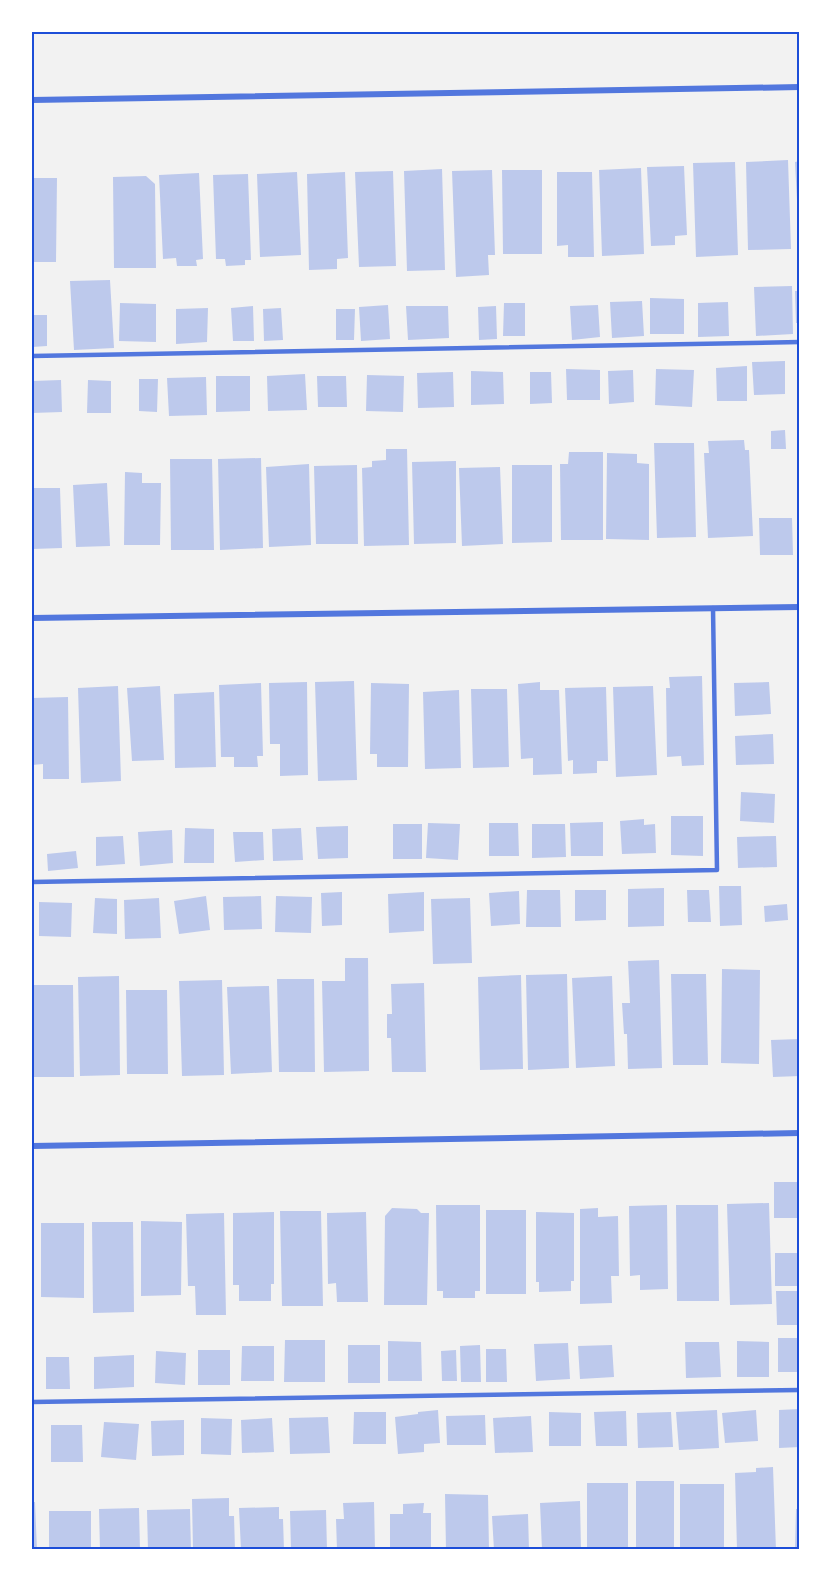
<svg xmlns="http://www.w3.org/2000/svg" width="831" height="1581" viewBox="0 0 831 1581" font-family="Overpass,sans-serif">
	<style>
		.building { fill: #bdc9ec }
		.lines { fill: none; stroke-linecap: round; stroke-linejoin: round }
		.service { stroke: #5277de; stroke-width: 4.5 }
		.minor { stroke: #5277de; stroke-width: 6 }
		.neatline { fill: none; stroke: #1d4ed8; stroke-width: 2 }
	</style>
	<rect width="100%" height="100%" fill="#f2f2f2"/>
	<path class="building" d="M788,160L791,249L748,250L746,162Z
		M800,161V220H798L795,162Z
		M735,162L738,255L696,257L693,163Z
		M684,166L687,235L675,236V245L651,246L647,167Z
		M641,168L644,254L602,256L599,170Z
		M442,169L445,270L407,271L404,171Z
		M492,170L495,255H488L489,275L456,277L452,171Z
		M502,170H542V254H503Z
		M393,171L396,266L359,267L355,172Z
		M297,172L301,255L260,257L257,174Z
		M345,172L348,258L337,259V269L309,270L307,174Z
		M557,172H592L594,257H568V245L557,246Z
		M199,173L203,259L196,260L197,266H177L176,258L163,259L159,175Z
		M248,174L251,260H245V265L226,266L225,259H216L213,175Z
		M146,176L155,184L156,268H114L113,177Z
		M32,178H57L56,262H32Z
		M110,280L114,348L74,350L70,281Z
		M792,286L793,334L756,336L754,287Z
		M795,291H800V323H796Z
		M650,298L684,299V334H650Z
		M642,301L644,336L612,338L610,302Z
		M728,302L729,336L698,337V303Z
		M120,303L156,304V342L119,341Z
		M504,303H525V336H503Z
		M388,305L390,339L361,341L359,307Z
		M598,305L600,337L572,340L570,306Z
		M253,306L254,341H233L231,308Z
		M406,306H448L449,338L408,340Z
		M496,306L497,339L479,340L478,307Z
		M208,308L207,342L176,344V309Z
		M281,308L283,340L264,341L263,309Z
		M336,309H355L354,340H336Z
		M32,315H47V346L32,347Z
		M785,361V394L754,395L752,362Z
		M747,366V401H717L716,368Z
		M566,369L600,370V400H567Z
		M656,369L694,370L692,407L655,405Z
		M633,370L634,402L609,404L608,371Z
		M471,371L503,372L504,404L471,405Z
		M453,372L454,407L418,408L417,373Z
		M530,372H551L552,403L530,404Z
		M305,374L307,410L268,411L267,376Z
		M367,375L404,376L403,412L366,411Z
		M216,376H250V411L216,412Z
		M317,376H346L347,407H318Z
		M206,377L207,415L169,416L167,378Z
		M139,379H158L157,412L139,411Z
		M61,380L62,412L32,413V381Z
		M88,380L111,381V413H87Z
		M785,430L786,449H771V431Z
		M744,440L745,450H749L753,536L708,538L704,453H709L708,441Z
		M654,443H694L696,537L657,538Z
		M386,449H407L409,545L364,546L362,468L372,467V461L386,460Z
		M569,452H603V540H561L560,464H568Z
		M607,453L637,454V463L649,464V540L606,539Z
		M261,458L263,548L220,550L218,459Z
		M170,459H212L214,550H171Z
		M456,461V543L414,544L412,462Z
		M309,464L311,545L269,547L266,467Z
		M357,465L358,544H316L314,466Z
		M512,465H552V542L512,543Z
		M500,467L503,544L462,546L459,468Z
		M125,472L142,473V483H161L160,545H124Z
		M107,483L110,546L76,547L73,485Z
		M32,488H60L62,548L32,549Z
		M759,518H792L793,555H760Z
		M702,676L704,765L682,766L681,756L667,757L666,688H670L669,677Z
		M354,681L357,780L318,781L315,682Z
		M307,682L308,775L280,776V744H270L269,683Z
		M540,682V690H559L562,774L533,775V758L521,759L518,684Z
		M769,682L771,714L735,716L734,683Z
		M261,683L263,756H257L258,767H234V757H221L219,685Z
		M371,683L409,684L408,767H377V754H370Z
		M118,686L121,781L81,783L78,688Z
		M160,686L164,760L132,761L127,688Z
		M653,686L657,775L616,777L613,687Z
		M606,687L608,761H597V773L573,774V760L568,761L565,688Z
		M471,689H507L509,767L473,768Z
		M459,690L461,768L425,769L423,692Z
		M214,692L216,767L175,768L174,694Z
		M68,697L69,779H43V764L32,765V698Z
		M773,734L774,764L736,765L735,736Z
		M741,792L775,794L774,823L740,821Z
		M671,816H703V856L671,855Z
		M644,819V825L655,824L656,853L622,854L620,821Z
		M603,822V856H571L570,823Z
		M428,823L460,824L458,860L426,858Z
		M489,823H518L519,856H489Z
		M393,824H422V859H393Z
		M532,824H565L566,857L532,858Z
		M348,826V858L318,859L316,827Z
		M185,828L214,829V863H184Z
		M301,828L303,860L273,861L272,829Z
		M172,830L173,863L140,866L138,832Z
		M233,832H263L264,860L235,862Z
		M123,836L125,864L96,866V837Z
		M776,836L777,867L738,868L737,837Z
		M76,851L78,868L48,871L47,854Z
		M719,886H741L742,925L720,926Z
		M664,888V926L628,927V889Z
		M527,890H560L561,927H526Z
		M575,890H606V920L575,921Z
		M687,890H709L711,922H688Z
		M519,891L520,924L491,926L489,893Z
		M342,892V925L322,926L321,893Z
		M424,892V931L389,933L388,894Z
		M206,896L210,930L179,934L174,901Z
		M261,896L262,929L224,930L223,897Z
		M276,896L312,897L311,933L275,932Z
		M95,898L117,899V934L93,933Z
		M159,898L161,938L125,939L124,900Z
		M470,898L472,963L433,964L431,899Z
		M39,902L72,903L71,937L39,936Z
		M787,904L788,920L765,922L764,906Z
		M345,958H368L369,1071L324,1072L322,981H345Z
		M659,960L662,1068L628,1069L627,1034H624L622,1003H630L628,961Z
		M722,969L760,970L759,1064L721,1063Z
		M567,974L569,1068L528,1070L526,975Z
		M671,974H706L708,1065H673Z
		M521,975L523,1069L480,1070L478,977Z
		M119,976L120,1075L80,1076L78,977Z
		M612,976L615,1066L576,1068L572,978Z
		M277,979H314L315,1072H279Z
		M222,980L224,1075L182,1076L179,981Z
		M424,983L426,1072H392L391,1038H387V1014H392L391,984Z
		M32,985H73L74,1077H32Z
		M269,986L272,1072L231,1074L227,987Z
		M126,990H167L168,1074H127Z
		M800,1039V1076L773,1077L771,1040Z
		M774,1182H800V1218H774Z
		M769,1203L772,1304L730,1305L727,1204Z
		M436,1205H480V1291H475V1298H443V1291H437Z
		M667,1205L668,1289L640,1290V1275L630,1276L629,1206Z
		M676,1205H718L719,1301H677Z
		M392,1208L417,1209L421,1213H429L427,1305H384L385,1216Z
		M598,1208V1217L618,1216L619,1276H611L612,1303L580,1304V1209Z
		M486,1210H526V1294H486Z
		M280,1211H321L323,1306H282Z
		M274,1212V1284H271V1301H239V1285H233V1213Z
		M366,1212L368,1302H337L336,1283L328,1284L327,1213Z
		M536,1212L574,1213V1281H571V1291L539,1292V1282H536Z
		M224,1213L226,1315H196L195,1286H188L186,1214Z
		M141,1221L182,1222L181,1295L141,1296Z
		M92,1222H133L134,1312L93,1313Z
		M41,1223H84V1298L41,1297Z
		M775,1253H800V1286H775Z
		M776,1291H800V1325H777Z
		M778,1338H800V1372H778Z
		M285,1340H325V1382H284Z
		M388,1341L421,1342L422,1381H388Z
		M737,1341L769,1342V1377H737Z
		M685,1342H719L721,1377L686,1378Z
		M568,1343L570,1379L536,1381L534,1344Z
		M348,1345H380V1383H348Z
		M480,1345L481,1382H461L460,1346Z
		M612,1345L614,1377L580,1379L578,1346Z
		M242,1346H274V1381H241Z
		M486,1349H506L507,1382H486Z
		M198,1350H230V1385H198Z
		M456,1350L457,1381H442L441,1351Z
		M156,1351L186,1353L185,1385L155,1383Z
		M134,1355V1387L94,1389V1357Z
		M46,1357H69L70,1389H46Z
		M800,1409V1447L779,1448V1410Z
		M438,1410L440,1443L424,1444V1452L398,1454L395,1417L418,1414V1412Z
		M717,1410L719,1448L679,1450L676,1412Z
		M756,1410L758,1441L725,1443L722,1413Z
		M626,1411L627,1446H596L594,1412Z
		M354,1412H386V1444H353Z
		M549,1412L581,1413V1446H549Z
		M671,1412L673,1447L638,1448L637,1413Z
		M485,1415L486,1445H447L446,1416Z
		M531,1416L533,1452L495,1453L493,1418Z
		M328,1417L330,1453L290,1454L289,1418Z
		M201,1418L232,1419L231,1455L201,1454Z
		M272,1418L274,1452L242,1453L241,1420Z
		M184,1420V1455L152,1456L151,1421Z
		M104,1422L139,1424L136,1460L101,1457Z
		M51,1425H82L83,1462H51Z
		M773,1467L776,1550H737L735,1473L756,1472V1468Z
		M636,1481H674V1550H636Z
		M587,1483H628V1550H587Z
		M680,1484H724V1550H680Z
		M445,1494L488,1495L489,1550H446Z
		M229,1498V1516H234L235,1550H193L192,1499Z
		M580,1501L581,1550H542L540,1503Z
		M32,1502H35L37,1550H32Z
		M374,1502L375,1550H337L336,1519H344L343,1503Z
		M424,1503L423,1513H431V1550H390V1514H403V1504Z
		M279,1507V1519H283L284,1550H241L239,1508Z
		M139,1508L140,1550H100L99,1509Z
		M190,1509L191,1550H148L147,1510Z
		M796,1509H800V1550H795Z
		M326,1510L327,1550H291L290,1511Z
		M49,1511H91V1550H49Z
		M528,1514L529,1550H494L492,1516Z"/>
	<g class="lines">
		<path class="service" d="M32,356L800,342
			M32,882L717,870L713,608
			M32,1402L800,1390"/>
		<path class="minor" d="M32,100L800,87
			M32,618L800,607
			M32,1146L800,1133"/>
	</g>
	<rect width="831" height="1581" fill="none" stroke="#ffffff" stroke-width="66"/>
	<rect x="33" y="33" width="765" height="1515" class="neatline"/>
</svg>
